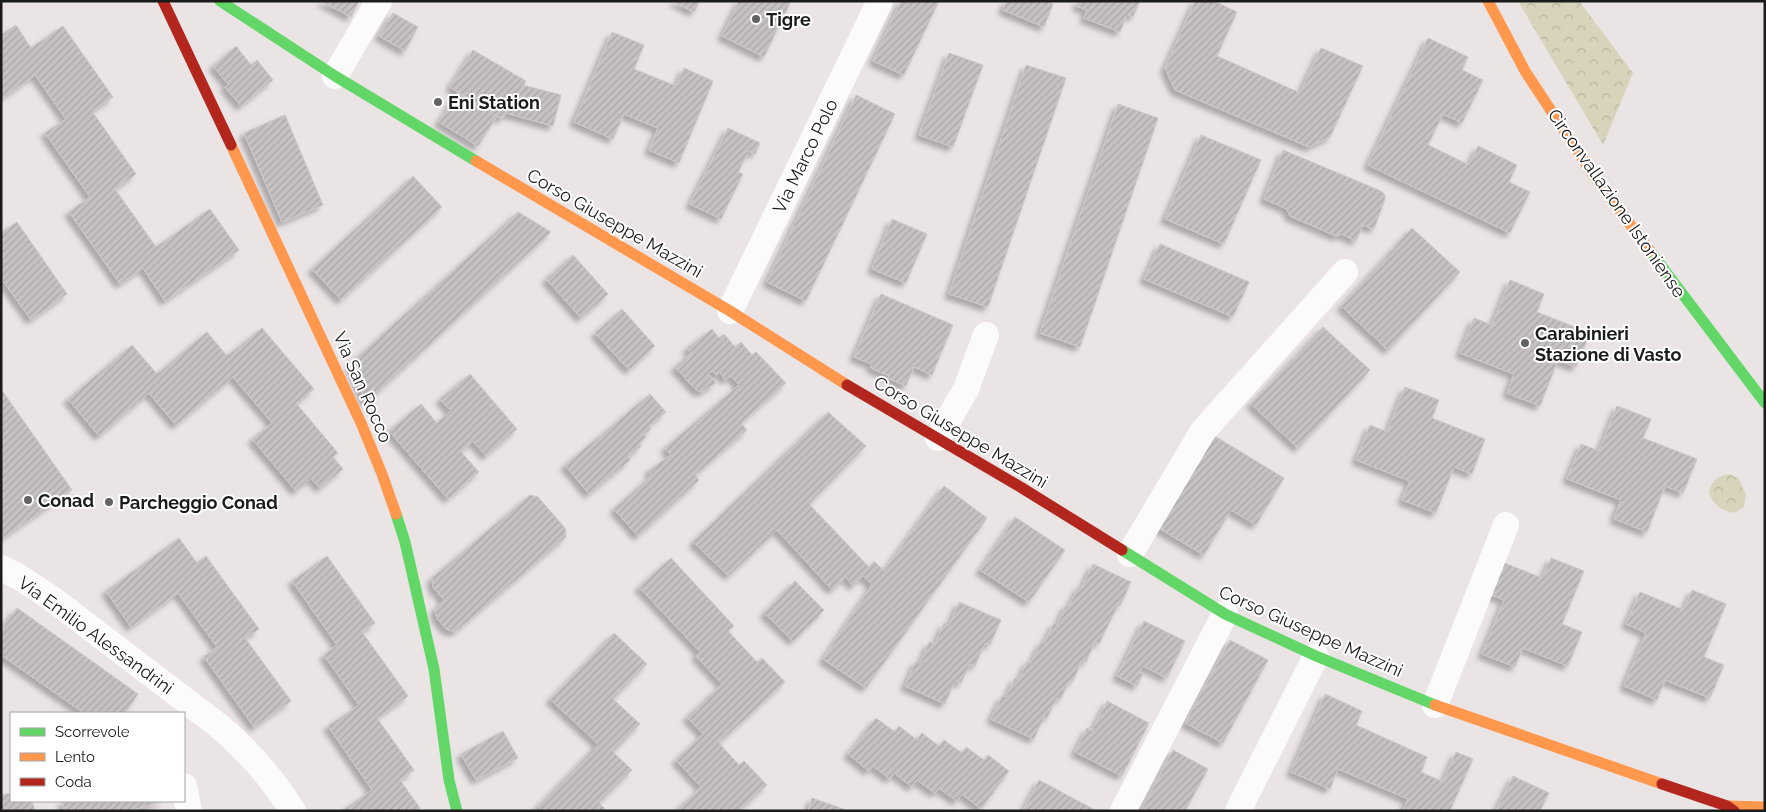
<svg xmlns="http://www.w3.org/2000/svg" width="1766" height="812" viewBox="0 0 1766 812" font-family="Raleway,sans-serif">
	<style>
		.forest { fill: url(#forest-crowns) }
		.building { fill: url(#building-hatch); stroke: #cdc6c8; filter: url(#shadow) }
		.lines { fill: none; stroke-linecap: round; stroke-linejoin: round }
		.street { stroke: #fcfbfb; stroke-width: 26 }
		.fast { stroke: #63d668; stroke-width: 11 }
		.slow { stroke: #ff974d; stroke-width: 11 }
		.jam { stroke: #b3261e; stroke-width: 11 }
		.poi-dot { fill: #636162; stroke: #fff; stroke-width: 2 }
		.labels { text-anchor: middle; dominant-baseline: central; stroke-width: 4; stroke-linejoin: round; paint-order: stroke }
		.poi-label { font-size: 18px; font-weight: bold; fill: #1b1b1b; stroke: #fff; text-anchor: start }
		.street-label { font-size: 18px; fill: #1b1b1b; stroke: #fff }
	</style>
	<defs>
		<pattern id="forest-crowns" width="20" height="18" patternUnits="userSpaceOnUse" patternTransform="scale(1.25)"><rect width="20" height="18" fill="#d8d3bb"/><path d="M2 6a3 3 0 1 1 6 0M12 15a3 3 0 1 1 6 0" fill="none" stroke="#b9b5a0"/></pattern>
		<pattern id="building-hatch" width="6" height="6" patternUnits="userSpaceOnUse" patternTransform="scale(1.25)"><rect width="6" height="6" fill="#c6c1c2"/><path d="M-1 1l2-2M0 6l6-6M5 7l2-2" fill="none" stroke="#aaa5a6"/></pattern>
		<filter id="shadow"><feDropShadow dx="-4.5" dy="4.5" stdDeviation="2.5" flood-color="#0004"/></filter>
	</defs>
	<rect width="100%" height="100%" fill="#eae4e5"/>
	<path class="forest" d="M1518,1H1579L1633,73L1603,145Z
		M1729,474L1738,478L1746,494L1744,507L1734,513C1721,510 1714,506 1709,493C1712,480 1716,477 1729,474Z"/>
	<path class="building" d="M321,1H359L351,17Z
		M673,1H700L694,12Z
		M739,1H791L764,57L722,36Z
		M901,1H939L904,75L873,61Z
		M1006,1H1048L1053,4L1044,27L1003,10Z
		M1078,1H1140L1133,17L1127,14L1120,32L1084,18L1087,10L1077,6Z
		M1195,1H1214L1237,12L1217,56L1300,93L1321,48L1363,66L1330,137L1309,147L1175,90L1165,68Z
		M393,13L418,27L405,51L379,36Z
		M16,25L31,48L63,26L113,97L92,111L136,174L115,189L156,247L210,209L239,250L165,301L143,268L120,284L69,212L90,197L45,133L66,119L35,75L1,99V35Z
		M612,32L644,45L634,69L676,86L684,68L713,81L679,163L649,150L658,128L624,114L613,139L574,122Z
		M1428,38L1468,57L1462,70L1483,80L1462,123L1443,114L1428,145L1469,165L1478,146L1517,165L1509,182L1530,192L1510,233L1368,165Z
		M236,46L251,65L257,60L273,80L241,106L225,87L228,84L213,66Z
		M473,50L526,81L502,119L450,87Z
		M949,53L983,65L953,147L919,135Z
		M1026,65L1066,78L988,307L949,294Z
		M523,85L561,95L553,126L506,113Z
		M458,92L497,116L478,146L439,122Z
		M856,95L895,114L806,301L767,282Z
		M1118,104L1158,118L1080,347L1040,333Z
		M285,115L323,205L282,222L244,133Z
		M728,128L760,143L755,154L749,151L738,172L743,174L721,219L690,204Z
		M1201,135L1261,160L1224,244L1165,219Z
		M1283,150L1381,191L1385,195V199L1374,229L1363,225L1356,241L1342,234L1336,236L1290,216L1287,209L1264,199Z
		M413,176L442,207L341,300L312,269Z
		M518,212L551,232L366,403L350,364Z
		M892,219L927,234L906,283L872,269Z
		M17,222L67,294L31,320L1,278V233Z
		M1412,228L1460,272L1388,350L1341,306Z
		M1160,244L1249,282L1233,317L1144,279Z
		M573,255L608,294L581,318L546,279Z
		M1510,280L1544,294L1537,312L1590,333L1576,367L1558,360L1540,406L1507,393L1514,374L1460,353L1474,318L1492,325Z
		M881,294L953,325L932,375L914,367L906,386L888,378L889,376L871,368L872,364L854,357Z
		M622,309L655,346L629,370L595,333Z
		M1323,327L1370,370L1298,448L1251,404Z
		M262,328L314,389L296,403L338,453L333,457L343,469L320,488L311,478L296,491L252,439L272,423L233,377L176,425L149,393L99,436L68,399L132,345L157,374L207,332L227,356Z
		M712,329L719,338L724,334L735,347L741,342L752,355L756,352L786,383L741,423L747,430L695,475L699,480L638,536L614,509L652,475L648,471L671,455L665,448L739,385L731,376L725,380L720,372L717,375L712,371L708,374L716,383L702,392L696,390L675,367L691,353L687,348Z
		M470,374L517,429L486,456L473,441L461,452L479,472L448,499L389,431L421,404L437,423L451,411L440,399Z
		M1405,387L1439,400L1432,418L1485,439L1472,474L1454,467L1436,513L1402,500L1410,481L1356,460L1370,425L1387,432Z
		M1,389L72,490L1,539Z
		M650,394L666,412L649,426L651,429L644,435L646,437L639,444L641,446L628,457L630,460L589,494L565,465Z
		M1617,406L1651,419L1643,438L1697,459L1683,493L1665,486L1647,532L1614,519L1621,500L1567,479L1581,444L1599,451Z
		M828,412L866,446L809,504L869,567L874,561L884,571L944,486L987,518L866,688L823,659L872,585L863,576L853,586L846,577L832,590L777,530L729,576L693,542Z
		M1213,435L1284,478L1256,525L1231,510L1204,555L1157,527Z
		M530,495L538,497L565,528L566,537L455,632L446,629L437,618L435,609L444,600L433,587L432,578Z
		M1015,517L1065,550L1029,602L980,570Z
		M179,538L197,563L206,556L259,629L245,638L291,701L254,727L204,657L217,647L178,593L131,627L106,591Z
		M327,556L375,623L362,632L408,696L377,718L414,770L400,780L420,808L416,811H342L372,790L328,726L359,705L324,655L337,645L292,581Z
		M671,558L734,626L728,631L757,662L762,658L785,682L719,743L739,765L744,761L767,785L739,811H676L701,787L676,760L703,734L687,717L722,684L696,656L700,652L639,587Z
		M1551,558L1584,571L1562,624L1582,632L1568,666L1523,648L1515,667L1482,654L1504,600L1484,592L1497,560L1542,578Z
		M1093,564L1131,582L1120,606L1118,605L1099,644L1095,642L1086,662L1082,660L1073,681L1070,680L1060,700L1057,698L1047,718L1044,717L1034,739L991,719L1002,696L1006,697L1015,678L1019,680L1027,661L1031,663L1041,642L1044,643L1054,623L1057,625L1066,605L1069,606L1079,586L1082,587Z
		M795,581L824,610L793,641L764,613Z
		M1692,590L1726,604L1704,657L1724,665L1710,698L1665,680L1657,700L1624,686L1646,633L1626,624L1640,592L1684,610Z
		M959,602L1001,620L990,645L985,643L975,666L970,664L961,683L955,681L945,704L905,686L916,661L920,663L929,642L935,644L944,623L949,626Z
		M17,608L138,694L125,713H84L1,655V630Z
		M1144,621L1185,641L1167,678L1143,666L1139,672L1143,674L1137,686L1117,676Z
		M614,633L647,664L613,699L640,724L613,752L632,770L599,803L607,811H542L538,806L598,744L550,699Z
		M1230,640L1268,660L1223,743L1185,723Z
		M1325,694L1362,711L1356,725L1427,757L1421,772L1443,782L1456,752L1473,759L1450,811H1403L1408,799L1338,769L1330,789L1291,772Z
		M1107,701L1149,723L1122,776L1075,752L1087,728L1092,731Z
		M876,718L895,732L899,726L917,740L922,733L939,746L944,740L962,753L966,747L984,760L988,755L1009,771L981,809L962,794L957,801L939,788L935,793L917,780L912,787L894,773L890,779L873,766L869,771L848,754Z
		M503,731L518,758L476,780L461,754Z
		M1173,750L1208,769L1185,811H1141Z
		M1513,776L1549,793L1540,811H1496Z
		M1039,780L1097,811H1023Z
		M11,793V801H32L35,811H1V795Z
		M812,798L849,811H808Z
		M62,801H164L129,811H65Z"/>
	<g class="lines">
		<path class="street" d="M335,76L379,1
			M730,311L880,1
			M938,438L966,389L986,335
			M1130,554L1203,431L1345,272
			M1,568L19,577L51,598L219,726C249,751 272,778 293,811
			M1435,705L1506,525
			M184,786L189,811
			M1123,811L1225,614
			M1238,811L1316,656"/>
		<path class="fast" d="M220,1L335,76L476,161
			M1650,251L1765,403
			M396,514L405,542L434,669L449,780L457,811
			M1122,550L1225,614L1316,656L1435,705"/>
		<path class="slow" d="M1488,1L1525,71L1594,176L1650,251
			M231,145L361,423L382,474L396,514
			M476,161L730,311L847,385
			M1435,705L1662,784
			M1727,806L1765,807"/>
		<path class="jam" d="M163,1L231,145
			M847,385L1022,488L1122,550
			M1662,784L1727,806L1734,811"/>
	</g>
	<g class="poi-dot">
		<circle cx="756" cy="19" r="5"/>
		<circle cx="438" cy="102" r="5"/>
		<circle cx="1525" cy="343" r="5"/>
		<circle cx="28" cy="500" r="5"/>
		<circle cx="109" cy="502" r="5"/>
	</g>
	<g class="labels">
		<g class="poi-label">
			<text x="766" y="19">Tigre</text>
			<text x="448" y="102">Eni Station</text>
			<text x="1535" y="333">Carabinieri<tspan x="1535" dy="21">Stazione di Vasto</tspan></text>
			<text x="38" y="500">Conad</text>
			<text x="119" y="502">Parcheggio Conad</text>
		</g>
		<g class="street-label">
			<text transform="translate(805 156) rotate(-64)">Via Marco Polo</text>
			<text transform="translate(1617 203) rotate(55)">Circonvallazione Istoniense</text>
			<text transform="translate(615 223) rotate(30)">Corso Giuseppe Mazzini</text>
			<text transform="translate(363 387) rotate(66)">Via San Rocco</text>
			<text transform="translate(961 432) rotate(31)">Corso Giuseppe Mazzini</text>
			<text transform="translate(1311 631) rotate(24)">Corso Giuseppe Mazzini</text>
			<text transform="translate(96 635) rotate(36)">Via Emilio Alessandrini</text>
		</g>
	</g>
	<rect width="1766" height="812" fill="none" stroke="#1b1b1b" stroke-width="5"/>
	<rect x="10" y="712" width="175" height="90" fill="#ffffff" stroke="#a4a4a4"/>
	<rect x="20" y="728" width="25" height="8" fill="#63d668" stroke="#a4a4a4"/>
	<text x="55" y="737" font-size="15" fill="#1b1b1b">Scorrevole</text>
	<rect x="20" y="753" width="25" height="8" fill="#ff974d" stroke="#a4a4a4"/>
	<text x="55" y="762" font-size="15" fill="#1b1b1b">Lento</text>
	<rect x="20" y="778" width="25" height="8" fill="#b3261e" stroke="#a4a4a4"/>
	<text x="55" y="787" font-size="15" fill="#1b1b1b">Coda</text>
</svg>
